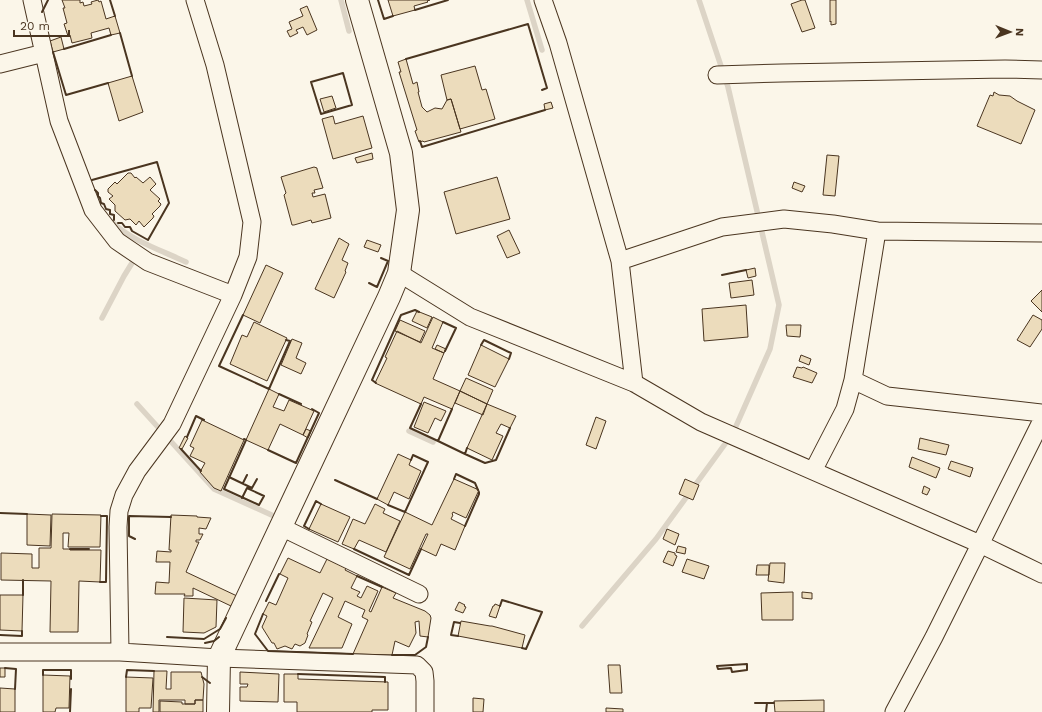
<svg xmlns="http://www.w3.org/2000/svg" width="1042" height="712" viewBox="0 0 1042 712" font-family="'Work Sans',sans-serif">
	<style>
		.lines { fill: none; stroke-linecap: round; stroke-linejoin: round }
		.stream { stroke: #dcd4c6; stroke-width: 5.5 }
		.building { fill: #ecdcbc; stroke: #4a3520 }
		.minor-casing { stroke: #4a3520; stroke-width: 19 }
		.secondary-casing { stroke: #4a3520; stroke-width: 24 }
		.minor { stroke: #fbf6e9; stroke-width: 17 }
		.secondary { stroke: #fbf6e9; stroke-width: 22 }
		.wall { stroke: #4a3520; stroke-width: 2 }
	</style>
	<rect width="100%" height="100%" fill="#fbf6e9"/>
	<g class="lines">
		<path class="stream" d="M341,0L349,31
			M527,0L542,50
			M112,222C130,240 163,251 186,262
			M102,318L124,276L132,263
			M137,404L214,489L276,517L275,520
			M409,431L433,442
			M582,626L656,539L733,433L770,349L779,305L728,87L699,0"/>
	</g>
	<path class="building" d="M62,0H80V3L83,2L84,6L92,4L91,2L98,0L99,2L101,1L106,19L115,16L120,33L111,35L109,28L91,33L92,38L72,43L70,35L68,36L64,24L67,23L63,8H65Z
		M388,0H430L427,1L428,2L414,6L415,10L393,16Z
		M802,0H805L815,28L802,32L791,4Z
		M830,0H836V24L831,25V21L830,22Z
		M307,6L317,30L307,35L303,27L296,30L298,33L290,37L287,31L292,29L289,22L303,16L300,9Z
		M61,37L64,49L53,52L50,41Z
		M406,59L413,84L417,82L419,92H418L422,107L427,112L435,108L442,109L447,100L451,99L461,132L424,142L423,141L419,142L415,131L417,130L399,72H401L398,62Z
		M475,66L482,90L486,89L495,119L460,129L451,99L447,100L441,75Z
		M132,76L143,112L119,121L108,83Z
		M994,92L999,95L1010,96L1017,101L1035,110L1021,144L977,126L990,95L993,96Z
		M332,96L336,108L324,112L320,99Z
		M551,102L553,108L545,110L544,104Z
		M333,116L335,124L363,116L372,148L333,159L322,119Z
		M372,153L373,159L357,163L355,158Z
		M827,155L839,156L835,196L823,195Z
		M314,167L317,168V169L323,188L314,190L315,193H312L313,197L325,194L331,218L312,223L311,220L294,225H292L284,195L286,193L281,177Z
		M128,173H131L135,178L136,177L143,183L150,177L156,184L150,190L160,199L158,201L161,204L160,206L152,214L154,216L153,218L144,227L139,221L136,225L130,219L125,220L115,211V205L109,199L113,196L108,192V189L115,182L117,184Z
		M497,177L510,219L456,234L444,192Z
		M794,182L805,186L802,192L792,188Z
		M509,230L520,253L507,258L497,236Z
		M339,238L349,244L342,260L348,263L345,271L346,272L334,298L315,289Z
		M367,240L381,245L378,252L364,247Z
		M266,265L283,273L260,323L243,315Z
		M755,268L756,276L748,278L746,270Z
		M752,280L754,295L731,298L729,283Z
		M1042,290V312L1031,301Z
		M746,305L748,337L704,341L702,309Z
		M417,311L432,317L427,328L412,321Z
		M1033,315L1042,320V329L1030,347L1017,340Z
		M433,317L443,322L432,348L444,353L433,379L460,391L452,409L424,397L421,404L375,383L387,358L385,357L397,331L421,343Z
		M400,320L425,331L420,342L395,331Z
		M254,322L287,338L267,381L230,364L242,335L247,337Z
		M786,325H801L800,337L787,336Z
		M292,339L302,343L296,358L306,363L301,374L281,365Z
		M437,345L446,349L444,353L435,349Z
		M481,345L509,359L495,387L468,375Z
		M801,355L811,359L809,365L799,361Z
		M797,367L802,368L803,367L817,373L812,383L793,377Z
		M466,378L493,390L487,404L460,391Z
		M269,389L279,394L273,407L284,411L289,400L314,411L303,435L280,424L268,450L246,440Z
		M460,391L487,404L483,415L455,403Z
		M424,402L446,411L441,421L435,418L428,433L414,427Z
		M487,404L516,416L510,428L501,424L496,433L503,436L492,460L467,448Z
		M596,417L606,421L596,449L586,445Z
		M202,420L244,440L221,491L214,488L200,472L205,463L190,456L194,448L190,446Z
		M306,429L311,431L308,438L303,435Z
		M185,436L188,438L182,449L179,448Z
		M920,438L949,445L946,455L918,449Z
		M398,454L411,460L409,465L421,471L409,499L394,492L388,505L377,499Z
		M912,457L940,468L936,478L909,467Z
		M951,461L973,468L970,477L948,469Z
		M454,479L479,490L466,518L453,512L452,514L453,515L451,519L465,526L455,550L441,544L436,556L421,549L428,534H426L410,569L384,557L405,512L432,525Z
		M685,479L699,485L693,500L679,494Z
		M924,486L930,489L927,495L922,493Z
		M321,504L350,517L338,542L309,529Z
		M375,504L385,509L383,513L400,521L386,552L359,540L354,549L342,544L353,519L365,524Z
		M27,514L51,515L50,546L27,545Z
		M52,514L101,515L100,547H68L69,533H63V549H70V550H101L100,582L79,581L78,632H50L51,581L1,580V553L32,554V568H39V548H51Z
		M171,515L197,516V517L211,518L206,529L199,528V534H203L200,540H196V542H199L186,572L237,596L231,606L193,588V596H184L185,594H155L156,582L169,583L170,562H156L157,551L171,552V550H169Z
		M667,529L679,534L675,545L663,539Z
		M678,546L686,548L685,554L676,552Z
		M668,551L675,553V555L677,556L673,566L663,562Z
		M288,558L320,573L327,559L346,568L345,570L357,576L351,588L360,592L357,596L361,598L367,586L378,591L369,611L371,612L382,587L396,593L393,598L425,611L430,615L431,618L428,637L420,636L419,621L415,622L416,633L409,647L395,641L392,655L353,654L368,620L362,617L365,610L345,601L338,617L352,624L342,648H309L333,598L323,593L310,621L312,622L307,634L308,635L305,643L300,646L295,644L292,649L285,646L277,649L274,643H272L262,627L267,616L263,614L269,602L276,605L288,578L280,574Z
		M687,559L709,566L704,579L682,572Z
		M770,563H785L784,583L768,581Z
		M757,565H769V575H756Z
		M793,592V620H762L761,593Z
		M802,592L812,593V599L802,598Z
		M0,595H23L22,631L0,630Z
		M184,598L217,600L216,627L204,633L183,632Z
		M459,602L465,605L464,606L466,607L463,613L455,610Z
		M495,604L500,606L496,618L489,616L493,606H494Z
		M461,621L490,626H492L525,635L522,648L458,636Z
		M608,665H620L622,693H610Z
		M0,668H5V677H0Z
		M154,671H167L166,689H171V672H201L204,684L203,700H195V704H185V700H159V712H153Z
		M240,672L279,674L278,702L240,701V687H247L248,684H240Z
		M284,674H298V679L388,682V710H372V712H297V702H284Z
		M43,675L70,676L69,708H56L55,712H43Z
		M126,677L153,678L151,708H139V712H126Z
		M0,688L15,689V712H0Z
		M473,698L484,699L483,712H473Z
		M195,700H203V712H160V701L182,702V704H195Z
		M824,700V712H775L774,701Z
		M606,708L623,709V712H606Z"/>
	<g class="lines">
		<g class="minor-casing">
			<path id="minor" d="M32,0L59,121L93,210L117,241L148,262L233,295
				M543,0L558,43L620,261L634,383
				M0,64L44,53
				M717,75L782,73L1005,69L1042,70
				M620,261L722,227L784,219L833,224L877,231L1042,233
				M399,273L470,317L634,383L701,422L980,544L1042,574
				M853,380L887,396L1042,413
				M813,471L845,409L853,380L877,231
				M281,527L419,594
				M0,652H120L219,658L417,665L424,672L425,681V712
				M120,652L118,527L119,511L124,495L137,471L172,424L233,295L248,257L252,222L215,65L195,0
				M894,712L934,637L1042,420"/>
		</g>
		<g class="secondary-casing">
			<path id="secondary" d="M218,712L219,658L389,297L399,273L408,210L401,153L357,0"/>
		</g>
		<use href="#minor" class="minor"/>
		<use href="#secondary" class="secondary"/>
		<path class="wall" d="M110,0L115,16
			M378,0L384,19L393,16
			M415,10L448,0
			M42,12L48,0
			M120,33L132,76
			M64,49L111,35
			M53,52L66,95L108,83
			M406,59L528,24L547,88L542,90
			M343,73L352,105L321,114L311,82Z
			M420,141L422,147L545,110
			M92,180L157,162L169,203L148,240L132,231L130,227H125L122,223H118
			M95,190L98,193V196L100,198L101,203L104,204L106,209L110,210V214L114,215V220
			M722,275L746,270
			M369,283L377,287L388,261L381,258
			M243,315L219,366L269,389L290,341L286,340
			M443,322L456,328L445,351
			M481,345L484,340L511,353L509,359
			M376,383L372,380L401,315L415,310L419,312
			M279,394L301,404
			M421,404L410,428L438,441L452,409
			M187,437L196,416L204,420
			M438,441L465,454
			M467,448L465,454L485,463L496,460L510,428
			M181,449L201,471
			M268,450L296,463L319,413L312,409
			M229,477L252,488L257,479
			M454,479L456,474L475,483L478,490
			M335,480L377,499
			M243,483L247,475
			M242,498L247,488L264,496L259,505L224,489L246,440L244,439
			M388,505L405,512L428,462L413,455L411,460
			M0,513L27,514
			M465,526L479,494V492
			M309,529L304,526L316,501L321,504
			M135,539L129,536V516L171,517
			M70,549H89
			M354,549L409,575L421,549
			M357,576L382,587
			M100,582H106L107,516H101
			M23,595V580
			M266,601L279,574
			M500,606L502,600L542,612L526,649L522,648
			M263,614L255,634L268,651L353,654
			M0,635L22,636V631
			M458,636L451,635L454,622L460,623
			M167,637L204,639L220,629L226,618
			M205,643L214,641L219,637
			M392,655H415L426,647L428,637
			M747,664V670L732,672L731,668L718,669L717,666Z
			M5,668L16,669L15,689
			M298,674L385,677V682
			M43,675V670H71V679
			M126,677L127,670L154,671
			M202,677L210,683
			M755,703H774
			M70,712L71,689
			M766,712L767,703"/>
	</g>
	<g transform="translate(1010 32) rotate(91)" stroke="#fbf6e9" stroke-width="3" paint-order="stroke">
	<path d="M0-3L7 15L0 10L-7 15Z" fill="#4a3520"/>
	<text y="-6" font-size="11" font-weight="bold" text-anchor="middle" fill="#4a3520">N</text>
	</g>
	<path d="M14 30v6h55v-6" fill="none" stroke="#4a3520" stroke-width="2"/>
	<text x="20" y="30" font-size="12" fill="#4a3520" stroke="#fbf6e9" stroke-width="3" paint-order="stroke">20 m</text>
</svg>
